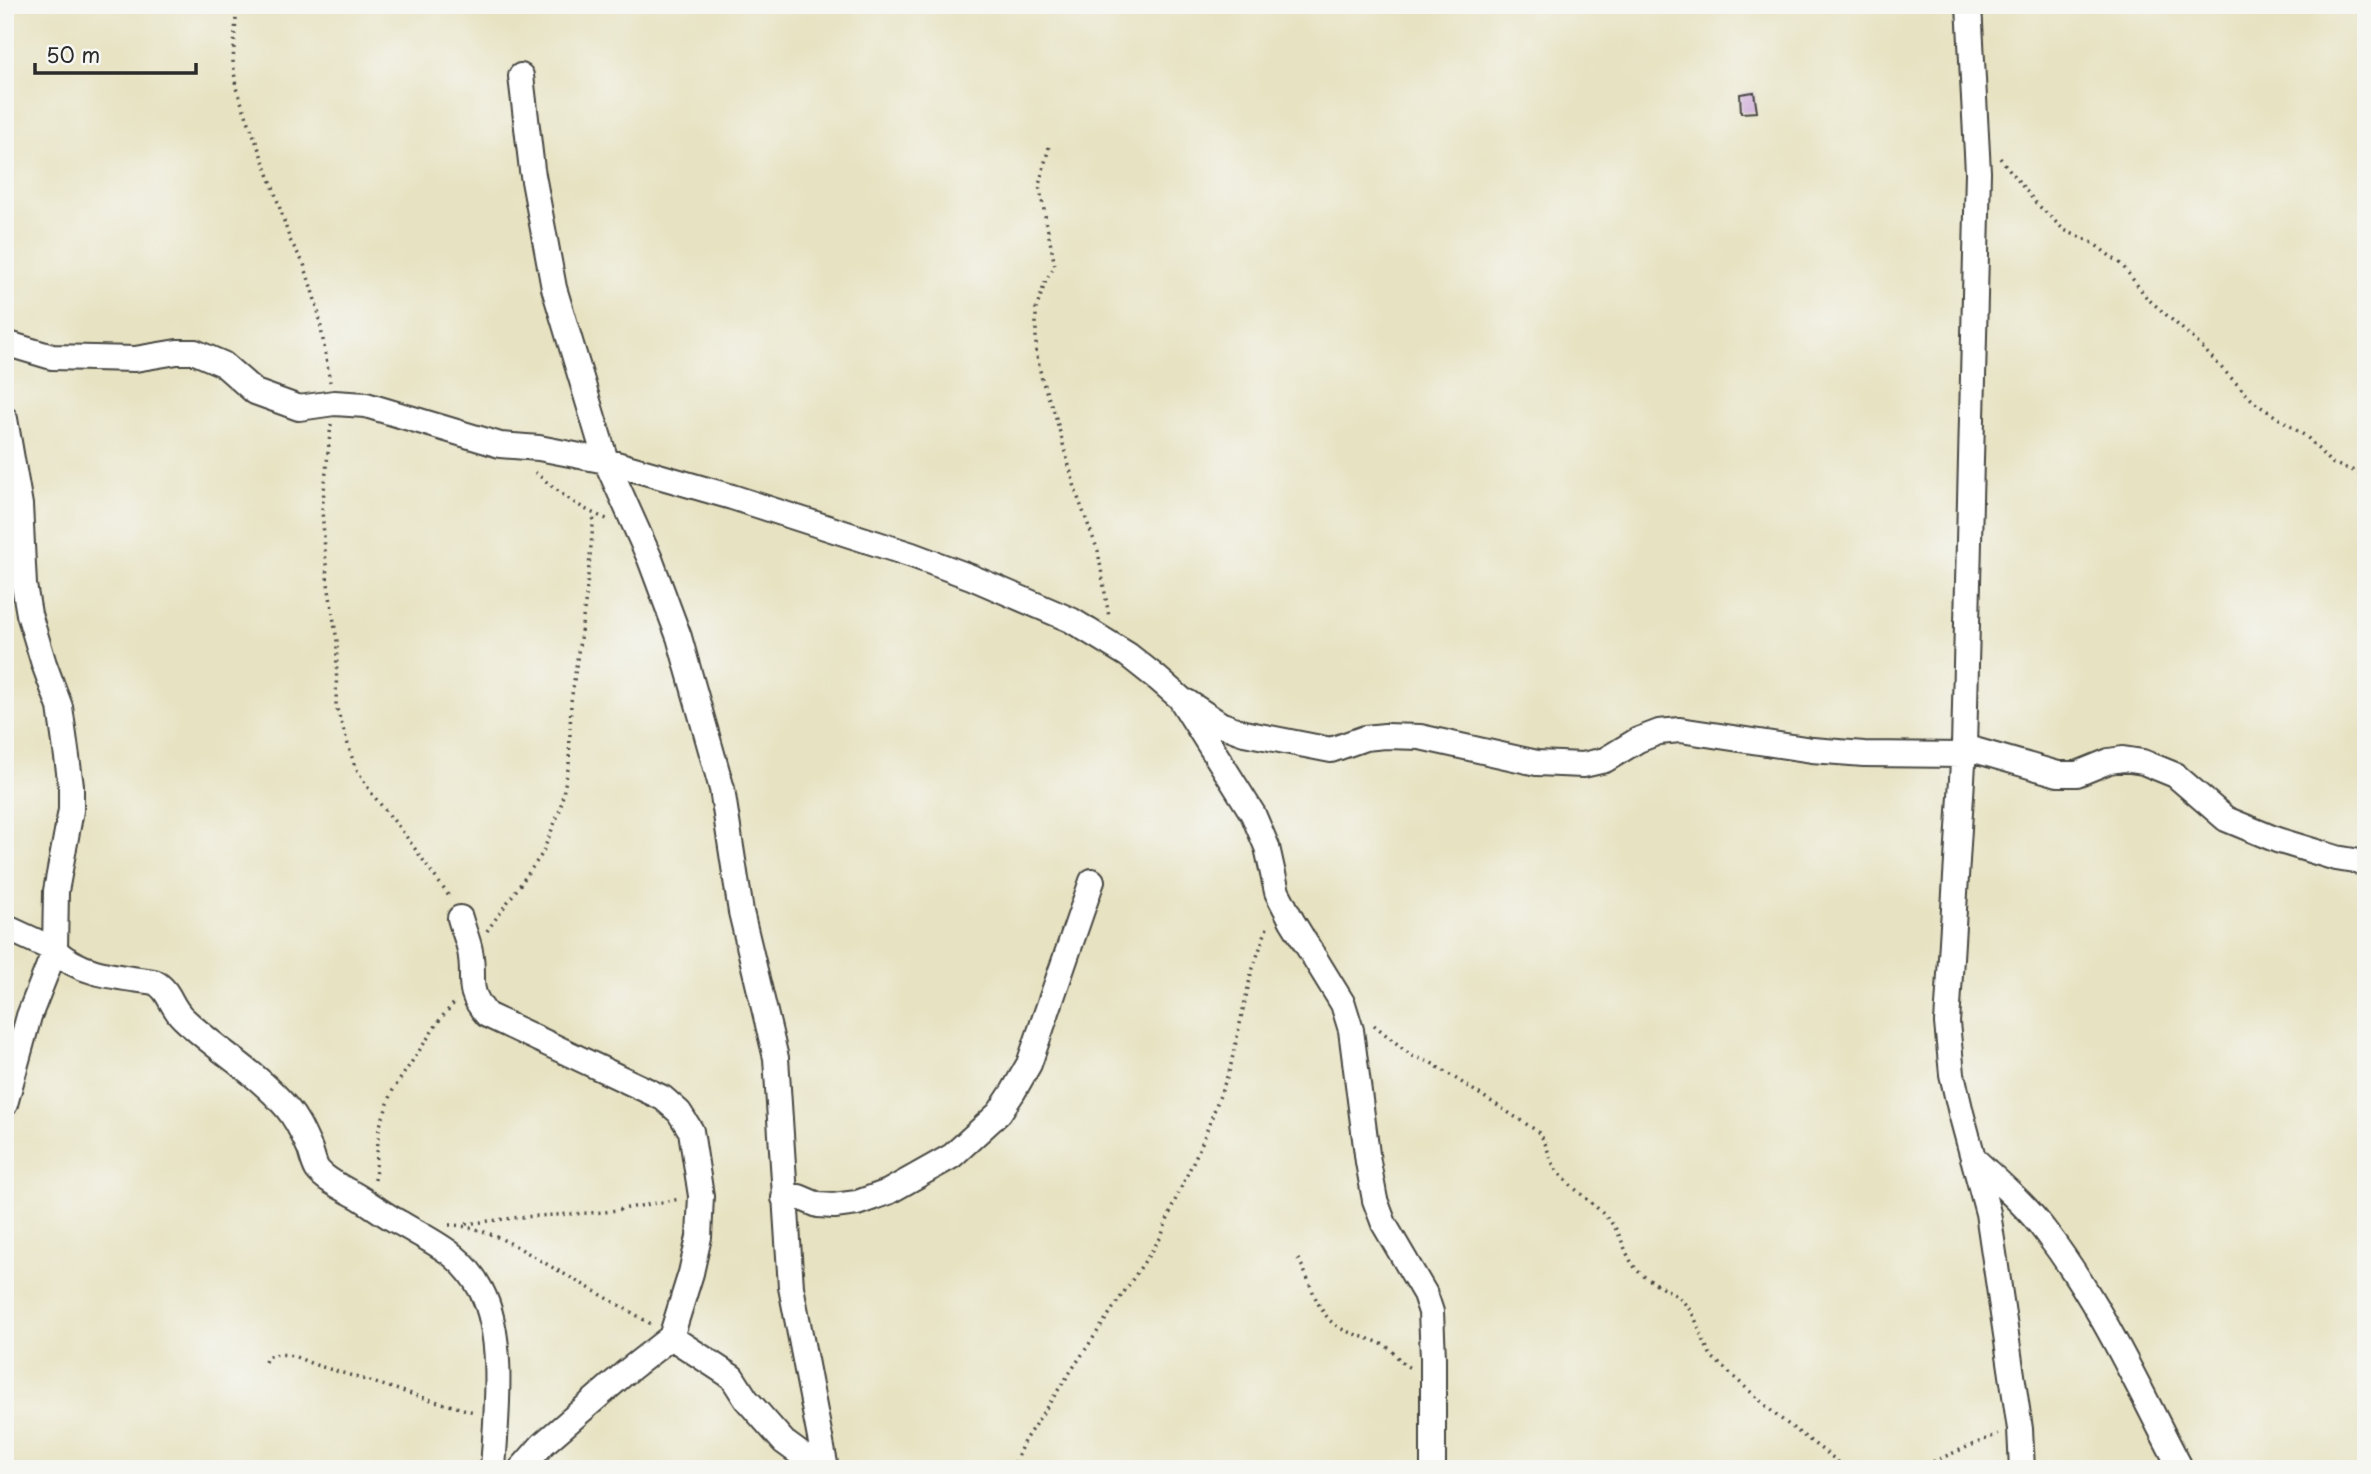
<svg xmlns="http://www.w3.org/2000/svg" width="2371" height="1474" viewBox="0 0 2371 1474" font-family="'Playpen Sans',sans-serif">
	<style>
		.building { fill: #c49ad3 }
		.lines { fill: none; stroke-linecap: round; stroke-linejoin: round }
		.minor-casing { stroke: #474642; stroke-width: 28 }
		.path { stroke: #474642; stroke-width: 3.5; stroke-dasharray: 2 5; stroke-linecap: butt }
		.minor { stroke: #fff; stroke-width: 24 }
	</style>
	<rect width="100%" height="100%" fill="#f6f6f2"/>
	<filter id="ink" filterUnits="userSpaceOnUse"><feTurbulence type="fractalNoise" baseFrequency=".0143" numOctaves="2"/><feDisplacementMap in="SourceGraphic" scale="14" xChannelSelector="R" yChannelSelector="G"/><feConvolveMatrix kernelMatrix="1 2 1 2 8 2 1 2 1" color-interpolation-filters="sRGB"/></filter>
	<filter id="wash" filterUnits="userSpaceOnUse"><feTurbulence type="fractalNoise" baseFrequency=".00686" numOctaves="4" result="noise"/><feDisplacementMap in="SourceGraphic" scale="28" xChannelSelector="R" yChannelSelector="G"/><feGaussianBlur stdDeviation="1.57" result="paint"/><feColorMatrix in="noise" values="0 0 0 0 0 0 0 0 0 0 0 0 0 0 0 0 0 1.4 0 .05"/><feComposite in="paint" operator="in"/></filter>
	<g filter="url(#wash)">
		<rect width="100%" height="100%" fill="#e7e2c1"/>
		<g id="blocks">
			<path class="building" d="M1754,92L1757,112L1741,113L1740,94Z"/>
		</g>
	</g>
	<g filter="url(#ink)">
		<use href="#blocks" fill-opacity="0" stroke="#474642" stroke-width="2"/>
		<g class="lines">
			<g class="minor-casing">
				<path id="minor" d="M1969,5L1978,172L1964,747L1947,1023L1952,1074L1961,1113L1988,1213L2020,1429L2022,1469
					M521,76L532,170L554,288L606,461L650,559L679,637L722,789L741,912L776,1058L791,1287L826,1469
					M5,343L52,357L135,359L177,352H195L223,364L255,392L299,408L334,403L366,405L500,445L539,448L606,461L732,497L912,555L971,577L1071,620L1128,655L1157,678L1180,698L1253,814L1267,847L1277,892L1292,921L1343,1004L1351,1030L1368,1162L1375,1200L1384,1224L1425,1294L1431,1312L1433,1358V1469
					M5,419L20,505L24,585L29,614L44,664L60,707L71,786V810L56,891L55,950C80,975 120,977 154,982C170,990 170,1006 183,1018C216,1050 257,1072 287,1108C298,1121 303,1134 310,1149C312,1155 314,1164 317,1169C326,1181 345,1189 357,1196C372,1205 386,1216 402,1224C436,1244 462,1254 481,1290C506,1337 496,1417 493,1469
					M1187,702L1220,724L1244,733L1331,750L1365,738L1385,736L1420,737L1537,763L1583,765L1605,760L1638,740L1659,732L1680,730L1812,750L1864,754L1964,755
					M1964,747L2058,774H2077L2109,761L2123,759L2143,762L2175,775L2226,819L2277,840L2336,858L2366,863
					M460,918C463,929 468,940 470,951C476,980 464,988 487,1015L663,1098L679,1112L691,1131L701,1196L699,1237L691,1273L671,1337L625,1373L543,1444L521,1469
					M5,927L55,950L29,1016L5,1104
					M1973,1158C1997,1181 2025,1204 2045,1231C2101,1304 2138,1387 2181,1469
					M784,1198L799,1197L818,1205L834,1206L857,1203L888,1192L952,1156L999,1113L1013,1092L1029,1064L1092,881
					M671,1337L732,1377L746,1399L784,1442L821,1469"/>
			</g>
			<path class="path" d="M237,5L233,61L236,88L274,190L290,240L304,264L318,310L330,382
				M1049,147L1039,185L1055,266L1046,280L1036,309V351L1042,380L1056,418L1077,495L1098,551L1109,617
				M2000,158L2036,203L2064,230L2093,243L2122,265L2147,298L2195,340L2255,403L2307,437L2331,463L2366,475
				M331,424L322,510L327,577L337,641L336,706L355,767L372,794L403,832L451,899
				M535,472C557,491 579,509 607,519
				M487,931L542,854L560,810L569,764L571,702L586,597L594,515
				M1374,1025L1412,1056L1430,1062L1537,1131C1549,1143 1547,1159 1559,1173C1575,1192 1598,1205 1613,1225C1623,1238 1626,1259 1638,1271C1652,1285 1673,1289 1686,1305C1699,1320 1701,1340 1712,1357L1777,1416L1848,1469
				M375,1180L379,1128L393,1090L441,1018L454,1003
				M466,1224L521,1217L605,1212L680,1199
				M449,1225C487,1225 525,1252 557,1270C589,1288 620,1305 651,1324
				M1298,1259C1310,1278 1313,1301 1328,1318C1341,1335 1370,1336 1387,1347C1397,1353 1399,1364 1411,1368
				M265,1362L267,1357C274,1354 281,1354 288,1355C299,1357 308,1363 319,1366C371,1381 422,1398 474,1412
				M1012,1469L1024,1441L1161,1237L1173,1205L1202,1143L1230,1069L1251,974L1268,925
				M1921,1469L1932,1462L1998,1434"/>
			<use href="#minor" class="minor"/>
		</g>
	</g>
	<rect width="2371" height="1474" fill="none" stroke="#f6f6f2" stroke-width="28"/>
	<path d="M35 63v10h161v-10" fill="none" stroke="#2b2b2b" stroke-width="3.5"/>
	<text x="46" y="63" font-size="21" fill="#2b2b2b" stroke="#f6f6f2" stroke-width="5" paint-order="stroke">50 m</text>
</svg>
